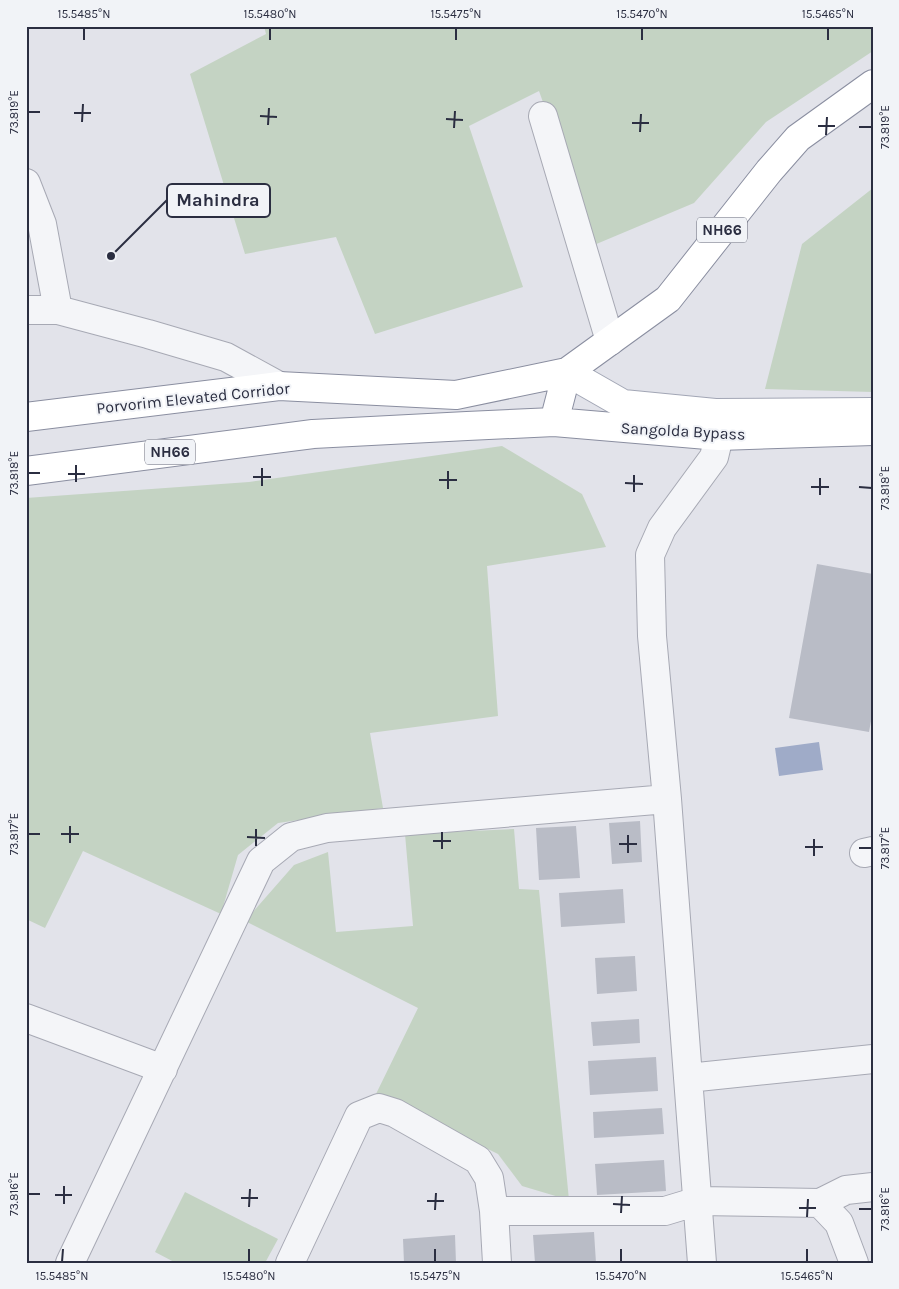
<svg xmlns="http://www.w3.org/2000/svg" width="899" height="1289" viewBox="0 0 899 1289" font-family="Karla,sans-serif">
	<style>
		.green { fill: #c4d3c3 }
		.water { fill: #9fabc8 }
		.building { fill: #b9bcc6 }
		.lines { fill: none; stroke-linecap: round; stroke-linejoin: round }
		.minor-casing { stroke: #a7a9b4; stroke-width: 30 }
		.major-casing { stroke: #a2a6b5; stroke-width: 30 }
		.highway-casing { stroke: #8a8ea0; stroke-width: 30 }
		.minor { stroke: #f4f5f8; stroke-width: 28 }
		.major { stroke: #fff; stroke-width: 28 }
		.highway { stroke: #fff; stroke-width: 28 }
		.ticks { fill: none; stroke: #2b2e41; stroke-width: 2 }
		.labels { text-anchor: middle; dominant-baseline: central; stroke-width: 4; stroke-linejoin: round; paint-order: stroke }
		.shield { fill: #f1f3f7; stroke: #666978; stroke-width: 1 }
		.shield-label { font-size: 15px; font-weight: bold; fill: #2b2e41 }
		.street-label { font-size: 16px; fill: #2b2e41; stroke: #f1f3f7 }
		.leader { fill: none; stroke: #2b2e41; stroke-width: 2 }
		.callout-dot { fill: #2b2e41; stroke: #f1f3f7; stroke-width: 2 }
		.callout { fill: #f1f3f7; stroke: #2b2e41; stroke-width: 2 }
		.callout-label { font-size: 18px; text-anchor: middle; font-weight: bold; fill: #2b2e41 }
		.neatline { fill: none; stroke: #2b2e41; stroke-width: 2 }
		.ticks-label { font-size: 12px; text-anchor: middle; fill: #2b2e41 }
	</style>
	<rect width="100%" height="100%" fill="#e2e3ea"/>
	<path class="green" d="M264,26H873V51L766,122L694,203L594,245L539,91L469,126L523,287L375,334L336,237L245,254L190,74L266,34Z
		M873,188V392L765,389L802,244Z
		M502,446L582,494L606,547L487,566L498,716L370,733L383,808L278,823L238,855L221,914L83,851L45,928L26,919V498L249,482Z
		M514,829L519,889L539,890L569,1200L522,1186L498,1154L376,1094L418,1008L245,921L294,865L328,852L336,932L413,926L405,834Z
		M185,1192L278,1239L265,1263H176L155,1252Z"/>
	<path class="water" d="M819,742L823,770L779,776L775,748Z"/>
	<path class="building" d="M817,564L873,574V710L869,732L789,718Z
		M640,821L642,862L612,864L609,823Z
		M576,826L580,878L539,880L536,828Z
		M623,889L625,923L561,927L559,893Z
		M635,956L637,991L597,994L595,958Z
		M639,1019L640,1043L593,1046L591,1022Z
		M656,1057L658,1091L590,1095L588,1061Z
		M662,1108L664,1134L594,1138L593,1112Z
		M664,1160L666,1191L597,1195L595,1164Z
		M594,1232L596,1263H535L533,1235Z
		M455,1235L456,1263H404L403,1239Z"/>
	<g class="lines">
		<g class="minor-casing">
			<path id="minor" d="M543,116L610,341
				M26,183L42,224L58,310
				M26,310H58L148,334L226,357L279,386
				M864,853L873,851
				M26,1018L163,1069
				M688,1078L873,1059
				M820,1203L846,1190L873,1187
				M494,1211H665L698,1201L820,1203L839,1223L854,1263
				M70,1263L261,861L291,837L327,828L667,799
				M290,1263L359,1116L379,1108L395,1113L478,1160L489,1178L494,1211L497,1263
				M702,1263L667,799L652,636L650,555L662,528L714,457L719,436"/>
		</g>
		<g class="major-casing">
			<path id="major" d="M567,372L623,404L715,413L873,412"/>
		</g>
		<g class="highway-casing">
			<path id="highway" d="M26,417L279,386L456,395L567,372
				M554,422L567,372L668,299L769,171L798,138L873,84
				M26,471L313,434L467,426L554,422L719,436L873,431"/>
		</g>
		<use href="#minor" class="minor"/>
		<use href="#major" class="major"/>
		<use href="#highway" class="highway"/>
	</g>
	<path class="ticks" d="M84,40V28M270,40V28M456,40V28M642,40V28M828,40V28M28,112H40M74,113H91M260,116L277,117M446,119L463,120M82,122L83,104M632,123H649M268,125L269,108M818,126H835M859,127H872M454,128L455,111M640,132L641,114M826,135L827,117M28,473H40M68,474H85M253,477H271M439,480H457M76,482V465M625,483L643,484M262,486V468M811,487H829M859,487L872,488M448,489V471M634,492V475M820,495V478M28,834H40M61,834H79M247,837L265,838M433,841H451M70,843V826M619,844H637M256,846V829M805,847H823M859,848H872M442,849V832M628,853V835M814,856V839M28,1194H40M55,1195H72M241,1198H258M427,1201H444M64,1204V1186M613,1204L630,1205M249,1207L250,1189M799,1208H816M859,1209H872M435,1210L436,1193M621,1213L622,1196M807,1217L808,1199M62,1262L63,1249M249,1262V1249M435,1262V1249M621,1262V1249M807,1262V1249"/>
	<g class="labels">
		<g class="shield">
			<rect x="697" y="217.5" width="50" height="25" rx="4"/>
			<rect x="145" y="439.5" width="50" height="25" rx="4"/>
		</g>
		<g class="shield-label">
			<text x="722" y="230">NH66</text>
			<text x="170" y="452">NH66</text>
		</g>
		<g class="street-label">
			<text transform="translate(193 398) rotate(-6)">Porvorim Elevated Corridor</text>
			<text transform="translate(683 431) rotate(3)">Sangolda Bypass</text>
		</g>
	</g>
	<path class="leader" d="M111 256L167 200"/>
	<circle class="callout-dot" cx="111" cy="256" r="5"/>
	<rect class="callout" x="167" y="184" width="103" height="33" rx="5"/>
	<g class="callout-label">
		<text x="218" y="206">Mahindra</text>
	</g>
	<rect width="899" height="1289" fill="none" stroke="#f1f3f7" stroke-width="55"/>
	<rect x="28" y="28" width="844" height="1234" class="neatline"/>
	<g class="ticks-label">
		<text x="84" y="18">15.5485°N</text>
		<text x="270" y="18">15.5480°N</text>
		<text x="456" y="18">15.5475°N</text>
		<text x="642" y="18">15.5470°N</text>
		<text x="828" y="18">15.5465°N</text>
		<text transform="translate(14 112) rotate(-90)" y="4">73.819°E</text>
		<text transform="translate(885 127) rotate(-90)" y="4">73.819°E</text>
		<text transform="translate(14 473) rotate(-90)" y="4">73.818°E</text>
		<text transform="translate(885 488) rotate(-90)" y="4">73.818°E</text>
		<text transform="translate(14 834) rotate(-90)" y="4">73.817°E</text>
		<text transform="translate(885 848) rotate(-90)" y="4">73.817°E</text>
		<text transform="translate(14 1194) rotate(-90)" y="4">73.816°E</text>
		<text transform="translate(885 1209) rotate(-90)" y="4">73.816°E</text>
		<text x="62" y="1280">15.5485°N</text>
		<text x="249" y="1280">15.5480°N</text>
		<text x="435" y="1280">15.5475°N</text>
		<text x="621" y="1280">15.5470°N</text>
		<text x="807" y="1280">15.5465°N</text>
	</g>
</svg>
